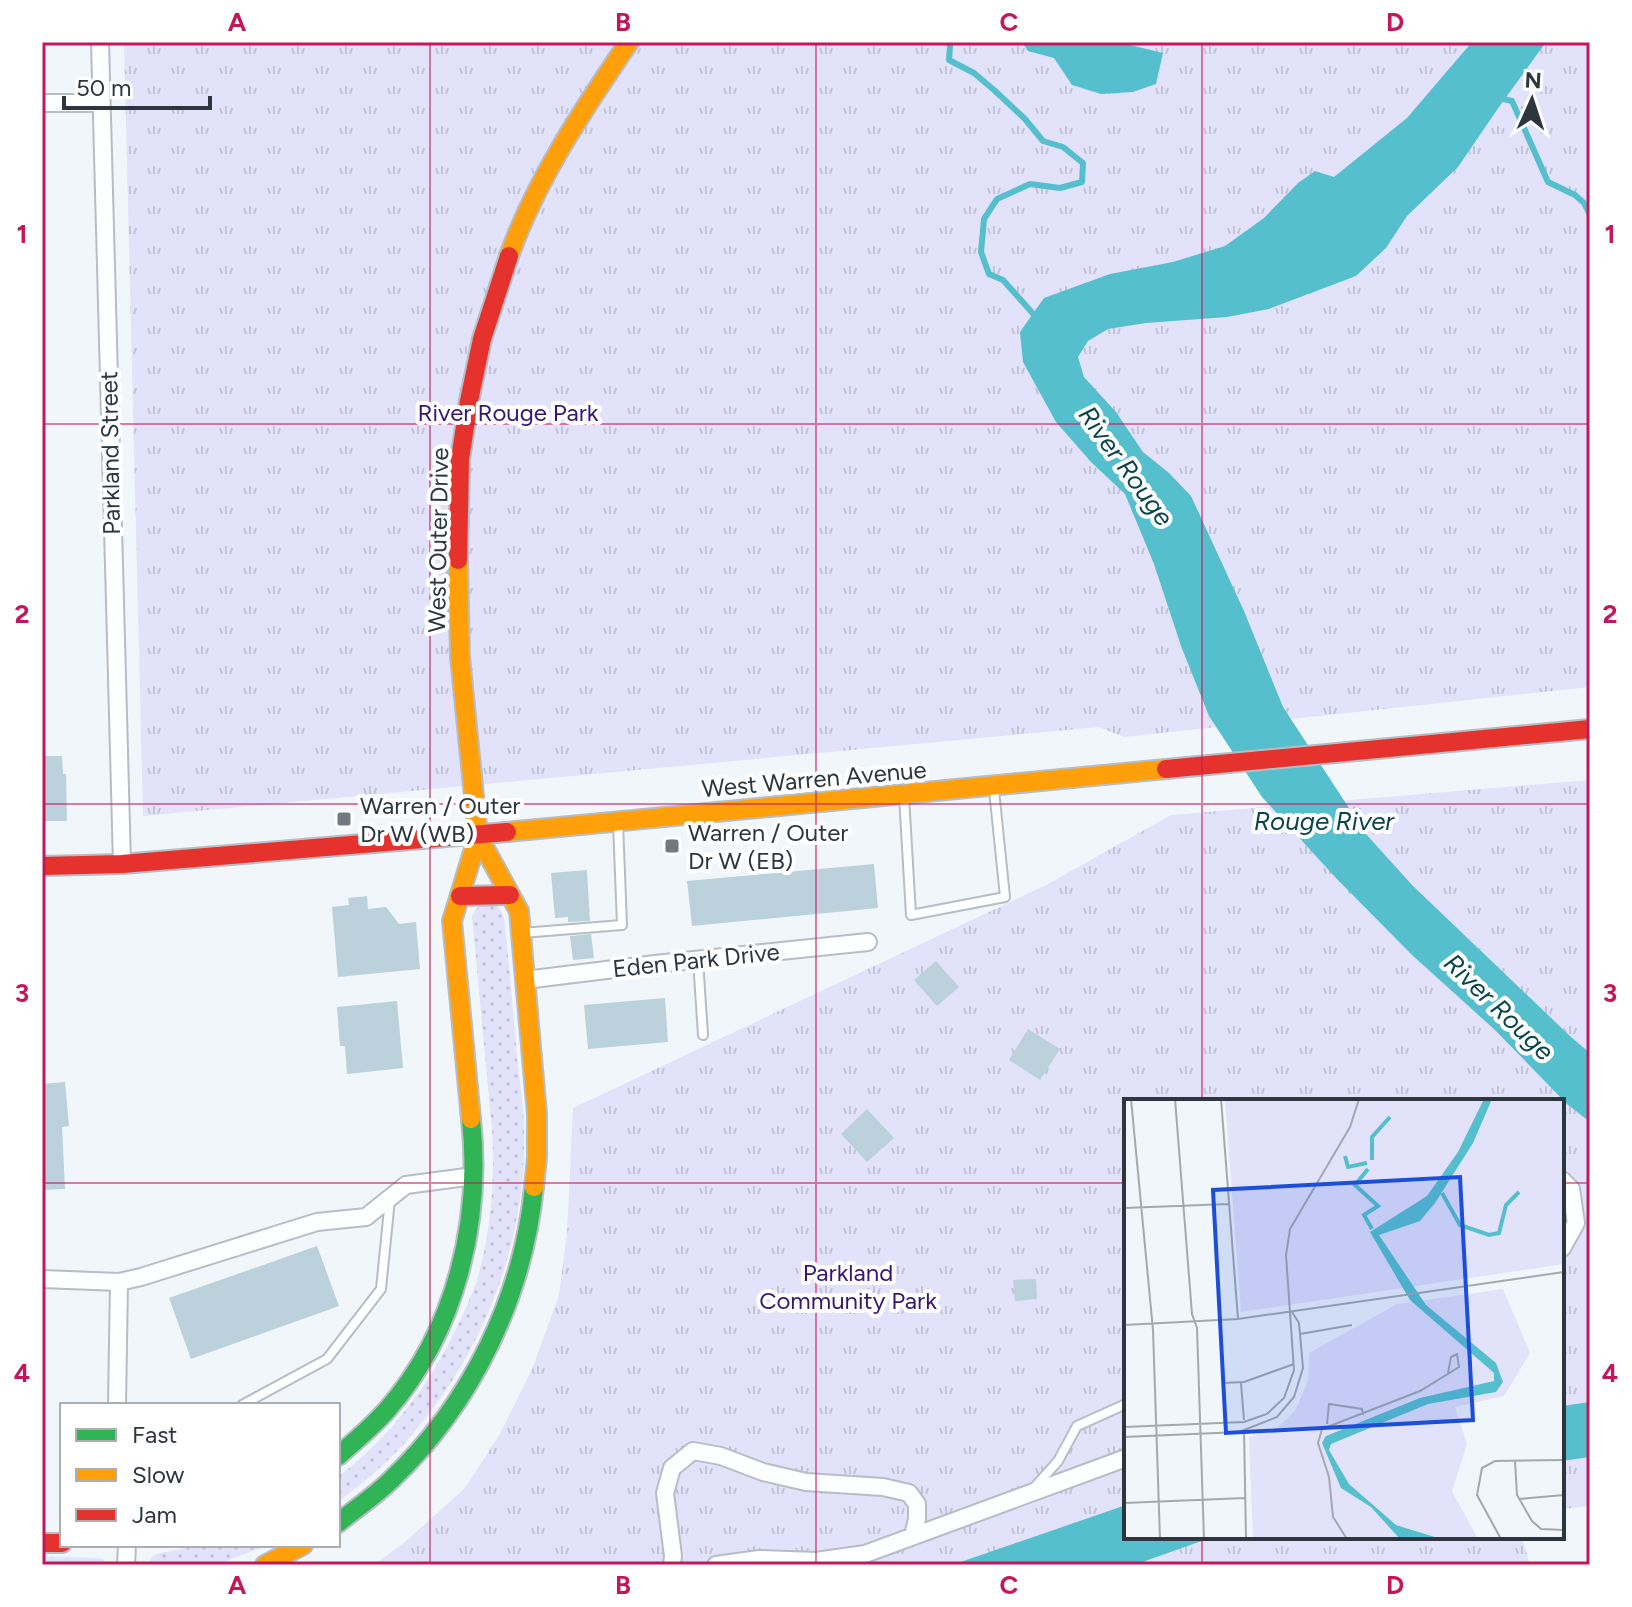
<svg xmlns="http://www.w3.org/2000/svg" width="1632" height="1607" viewBox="0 0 1632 1607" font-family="Figtree,sans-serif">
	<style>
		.grass { fill: url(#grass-dots) }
		.park { fill: url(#park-tufts) }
		.water { fill: #56bfcd }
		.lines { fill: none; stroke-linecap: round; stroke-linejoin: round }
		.stream { stroke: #56bfcd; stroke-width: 6 }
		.building { fill: #bbd1db }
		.lane-casing { stroke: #b7bdc4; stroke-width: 12 }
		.street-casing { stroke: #b7bdc4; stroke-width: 20 }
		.fast-casing { stroke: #b7bdc4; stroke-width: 22 }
		.slow-casing { stroke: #b7bdc4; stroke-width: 22 }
		.jam-casing { stroke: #b7bdc4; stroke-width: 22 }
		.lane { stroke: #fdfefe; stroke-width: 8 }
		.street { stroke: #fdfefe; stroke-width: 16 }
		.fast { stroke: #30b455; stroke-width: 18 }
		.slow { stroke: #ff9f0a; stroke-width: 18 }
		.jam { stroke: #e5322d; stroke-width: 18 }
		.grid { fill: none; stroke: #c2185b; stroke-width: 2; stroke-opacity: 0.55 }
		.poi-dot { fill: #727981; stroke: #fff; stroke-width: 3 }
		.labels { text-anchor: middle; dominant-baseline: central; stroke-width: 8; stroke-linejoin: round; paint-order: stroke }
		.park-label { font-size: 24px; fill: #351771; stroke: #fff }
		.street-label { font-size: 24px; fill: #2d363f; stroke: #fff }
		.poi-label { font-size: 24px; fill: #2d363f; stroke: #fff; text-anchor: start }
		.water-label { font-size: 26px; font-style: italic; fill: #09444b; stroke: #fff }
		.inset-river { fill: none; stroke: #56bfcd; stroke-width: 4 }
		.inset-road { fill: none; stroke: #a3a9b0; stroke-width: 2 }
		.view { fill: #1d4ed8; fill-opacity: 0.15; stroke: #1d4ed8; stroke-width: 4 }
		.inset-edge { fill: none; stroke: #2d363f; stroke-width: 4 }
		.neatline { fill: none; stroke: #c2185b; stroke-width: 3 }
		.grid-label { font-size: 26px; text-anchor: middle; font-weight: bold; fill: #c2185b }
	</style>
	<defs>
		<pattern id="grass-dots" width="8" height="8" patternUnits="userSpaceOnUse" patternTransform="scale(2)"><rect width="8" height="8" fill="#e2e2fb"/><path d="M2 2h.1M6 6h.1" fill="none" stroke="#c2c2d8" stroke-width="1.8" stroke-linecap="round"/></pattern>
		<pattern id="park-tufts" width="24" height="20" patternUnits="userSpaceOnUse" patternTransform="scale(2)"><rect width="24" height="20" fill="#e2e2fb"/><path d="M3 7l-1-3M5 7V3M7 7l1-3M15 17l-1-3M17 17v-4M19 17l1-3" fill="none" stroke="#c2c2d8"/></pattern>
	</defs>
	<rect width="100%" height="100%" fill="#f1f6fb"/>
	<path class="grass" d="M479,905H497L504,917C509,963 513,1010 517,1056C519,1079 523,1101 524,1123C529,1243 480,1364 398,1450C380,1469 359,1486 338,1502V1477C390,1437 428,1387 456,1329C464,1312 472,1295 478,1277C491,1230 495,1180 492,1130L472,916Z
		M200,1545H269L215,1565H148L152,1557L156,1554Z
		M42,1557L95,1558L102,1559L109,1565H42Z"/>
	<path class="park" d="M124,42H1590V687L1124,737L1099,727L143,816Z
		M1590,780V1506L1562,1509V1101H1126V1537H1522L1530,1565H374L405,1542L465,1488L500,1434L533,1367L559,1295L567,1233L573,1108L1048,884L1171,815Z"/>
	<path class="water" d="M1022,42H1118L1163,53L1156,84L1133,92L1101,94L1072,85L1054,58L1028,51Z
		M1472,42H1546L1499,107L1458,167L1407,216L1386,248L1356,276L1269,309L1227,317L1146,323L1108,329L1088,341L1078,357L1084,377L1116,412L1143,452L1169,473L1191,496L1244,611L1283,707L1366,834L1412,885L1571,1037L1590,1053V1122L1567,1104L1495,1030L1411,954L1335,877L1262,797L1209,716L1181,646L1154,564L1125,494L1091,462L1056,422L1023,362L1020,332L1044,298L1110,274L1173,262L1225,246L1264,218L1298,183L1315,171L1334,177L1407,118Z
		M1590,1402V1457L1562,1461V1406Z
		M1126,1505V1537H1213L1134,1565H952Z"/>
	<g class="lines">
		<path class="stream" d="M948,42L950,46L949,60L974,73L994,90L1025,119L1043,141L1063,147L1083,163L1082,182L1060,188L1030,184L997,199L984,219L981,252L989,274L1003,280L1036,317
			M1499,98L1512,101L1548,182L1575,195L1584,203L1590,215"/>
	</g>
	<path class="building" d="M42,756H62L63,774H66L67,821H44Z
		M874,864L878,908L692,926L687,881Z
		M587,870L590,921L568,922V917L555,918L551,873Z
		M367,896L368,909L386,907L399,924L416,922L420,969L338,977L332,907L349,905L348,898Z
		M591,934L594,958L573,960L570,936Z
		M936,961L959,987L937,1006L914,980Z
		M665,998L668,1042L588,1049L584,1005Z
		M397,1001L403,1068L347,1074L345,1046H340L337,1007Z
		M1028,1029L1060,1049L1040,1080L1009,1060Z
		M65,1082L69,1126L62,1127L65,1189L42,1190V1084Z
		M867,1109L894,1138L867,1162L841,1134Z
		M317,1246L339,1306L191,1359L169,1298Z
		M1036,1279L1037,1299L1015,1301L1013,1280Z"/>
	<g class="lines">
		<g class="lane-casing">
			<path id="lane" d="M904,796L911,915L1005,897L994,790
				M522,933L622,925L618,823
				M698,960L703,1035
				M242,1405L327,1359L381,1289L390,1199
				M1033,1489L1058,1461L1077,1426L1126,1404"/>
		</g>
		<g class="street-casing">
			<path id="street" d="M100,42L122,864
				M42,103H101
				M525,980L655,964L868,942
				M1562,1180L1571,1189L1576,1223L1562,1248
				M42,1279L119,1282L141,1277L317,1222L366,1217L406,1185L474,1176
				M117,1405L119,1282
				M126,1565L127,1545
				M672,1565L673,1556L665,1493L672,1468L693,1451L721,1456L763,1472L806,1482L883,1487L909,1493L917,1504V1519L913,1536
				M716,1565L759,1559L816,1561L865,1554L1126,1458"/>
		</g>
		<g class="fast-casing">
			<path id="fast" d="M338,1456C355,1441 372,1427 387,1410C456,1331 482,1221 471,1119
				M338,1523C355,1509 375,1496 391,1480C472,1403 523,1297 534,1187"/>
		</g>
		<g class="slow-casing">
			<path id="slow" d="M509,256C537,178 583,110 629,42
				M458,560L460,657L478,836L452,921L471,1119
				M507,832L1166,769
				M478,836L519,911L537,1114V1157L534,1187
				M265,1565L303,1545"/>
		</g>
		<g class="jam-casing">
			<path id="jam" d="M458,560L460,459L469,401L482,339L509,256
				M1166,769L1590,729
				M42,866L122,864L507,832
				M460,896L510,895
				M42,1543H62"/>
		</g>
		<use href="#lane" class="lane"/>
		<use href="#street" class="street"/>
		<use href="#fast" class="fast"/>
		<use href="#slow" class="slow"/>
		<use href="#jam" class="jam"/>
	</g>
	<path class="grid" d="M430,42V1565M816,42V1565M1202,42V1101M42,424H1590M42,804H1590M42,1183H1126M1562,1183H1590M1202,1537V1565"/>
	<g class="poi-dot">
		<rect x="336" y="811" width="16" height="16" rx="4"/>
		<rect x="664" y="838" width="16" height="16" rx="4"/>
	</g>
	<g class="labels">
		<g class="park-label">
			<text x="508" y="412">River Rouge Park</text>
			<text x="848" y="1272">Parkland<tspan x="848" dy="28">Community Park</tspan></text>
		</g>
		<g class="street-label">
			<text transform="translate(110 453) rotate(-91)">Parkland Street</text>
			<text transform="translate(438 540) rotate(-89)">West Outer Drive</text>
			<text transform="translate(814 779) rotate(-5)">West Warren Avenue</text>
			<text transform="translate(696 960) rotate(-6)">Eden Park Drive</text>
		</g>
		<g class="poi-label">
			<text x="360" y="805">Warren / Outer<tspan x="360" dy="28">Dr W (WB)</tspan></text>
			<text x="688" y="832">Warren / Outer<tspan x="688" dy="28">Dr W (EB)</tspan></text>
		</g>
		<g class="water-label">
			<text transform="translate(1126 466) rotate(54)">River Rouge</text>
			<text x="1324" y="821">Rouge River</text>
			<text transform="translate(1499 1007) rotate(44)">River Rouge</text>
		</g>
	</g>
	<g transform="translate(1124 1099)">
		<rect width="440" height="440" fill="#f1f6fb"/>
		<path d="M101,0H440V165L117,213ZM379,190L406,254L380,297L331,308L343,345L328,392L354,440H129L125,338L154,328L171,312L184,282L185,254L273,205Z" fill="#e2e2fb"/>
		<path d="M154,339L156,383L131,384L130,340Z" fill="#e2e2fb"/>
		<path d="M360,0H368L349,44L311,104L296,122L255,136L302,206L372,264L379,283L372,293L304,305L207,345L205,351L225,385L272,426L317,440H276L247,408L217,389L198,344L202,337L296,299L370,282V274L286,201L246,133L303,97L334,53Z" fill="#56bfcd"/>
		<path class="inset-river" d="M221,57L224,68L243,64M248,61V38L266,18M244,70L231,86L254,107L240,116L248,130M318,94L336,126L365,136L375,134L382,106L395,93"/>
		<path class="inset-road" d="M7,0L29,231L36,440M51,0L68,215L73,229L80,440M97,0L114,220M0,109L105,105M0,226L114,220L440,173M176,235L228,226M99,284L120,283L170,265M117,284L120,321M203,325L205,305L238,310L239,316M0,328L120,323L143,315L160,299L170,271L162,156L166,130L226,28L235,0M120,330L122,440M0,338L115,333L153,318L170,298L179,269L175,224L168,213M391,362L393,396L408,422L417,430L440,431M395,400L440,396M0,404L121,399M223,440L209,418L205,378L194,344L198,330L296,292L335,268L333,255L327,258L324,274M377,440L353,396L358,369L371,362L440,361"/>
		<path class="view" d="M336,78L349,321L102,334L89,91Z"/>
		<rect width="440" height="440" class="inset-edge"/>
	</g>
	<rect width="1632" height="1607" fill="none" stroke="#ffffff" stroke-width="88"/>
	<rect x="60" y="1403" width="280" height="144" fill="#ffffff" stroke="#abafb2" stroke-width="2"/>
	<rect x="76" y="1429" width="40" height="12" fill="#30b455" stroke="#abafb2" stroke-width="2"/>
	<text x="132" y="1443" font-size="24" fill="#2d363f">Fast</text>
	<rect x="76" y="1469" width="40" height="12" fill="#ff9f0a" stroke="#abafb2" stroke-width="2"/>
	<text x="132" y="1483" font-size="24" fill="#2d363f">Slow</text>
	<rect x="76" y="1509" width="40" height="12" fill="#e5322d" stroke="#abafb2" stroke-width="2"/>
	<text x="132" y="1523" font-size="24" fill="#2d363f">Jam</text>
	<g transform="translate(1532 100) rotate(3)" stroke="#ffffff" stroke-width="6" paint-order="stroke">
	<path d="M0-6L14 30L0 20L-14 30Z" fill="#2d363f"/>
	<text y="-12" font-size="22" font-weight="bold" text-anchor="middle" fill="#2d363f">N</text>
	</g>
	<path d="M64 96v12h146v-12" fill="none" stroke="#2d363f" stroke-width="4"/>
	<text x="76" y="96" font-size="24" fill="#2d363f" stroke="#ffffff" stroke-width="6" paint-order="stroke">50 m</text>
	<rect x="44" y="44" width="1544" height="1519" class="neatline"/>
	<g class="grid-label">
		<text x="237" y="31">A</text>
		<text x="623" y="31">B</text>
		<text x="1009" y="31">C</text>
		<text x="1395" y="31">D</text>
		<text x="22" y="243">1</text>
		<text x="1610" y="243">1</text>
		<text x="22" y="623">2</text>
		<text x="1610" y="623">2</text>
		<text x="22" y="1002">3</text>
		<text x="1610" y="1002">3</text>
		<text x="22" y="1382">4</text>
		<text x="1610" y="1382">4</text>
		<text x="237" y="1594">A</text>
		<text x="623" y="1594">B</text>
		<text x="1009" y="1594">C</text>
		<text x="1395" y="1594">D</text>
	</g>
</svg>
